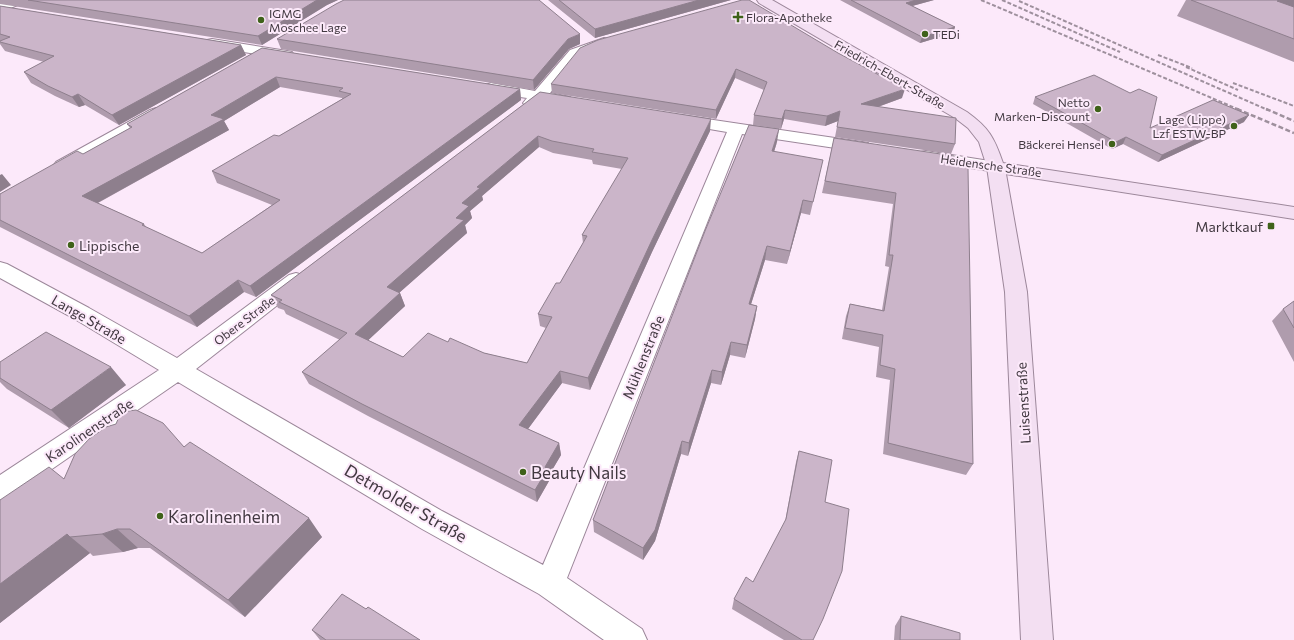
<svg xmlns="http://www.w3.org/2000/svg" width="1294" height="640" viewBox="0 0 1294 640" font-family="Commissioner,sans-serif">
	<style>
		.lines { fill: none; stroke-linecap: round; stroke-linejoin: round }
		.minor-casing { stroke: #9c879a; stroke-width: 2 }
		.secondary-casing { stroke: #9c879a; stroke-width: 2 }
		.minor { fill: #fff; fill-rule: evenodd }
		.secondary { fill: #f3dff2; fill-rule: evenodd }
		.rail-far1 { stroke: #9e909d; stroke-width: 2; stroke-dasharray: 4 2; stroke-linecap: butt }
		.rail { stroke: #9e909d; stroke-width: 2.5; stroke-dasharray: 5 2.5; stroke-linecap: butt }
		.wall { fill: #af9cad; fill-rule: evenodd }
		.shaded-wall { fill: #8e7f8d }
		.building { fill: #cbb5c9; stroke: #8e7f8d; fill-rule: evenodd }
		.poi-dot { fill: #3f621a; stroke: #fce9fa; stroke-width: 1.5 }
		.labels { text-anchor: middle; dominant-baseline: central; stroke-width: 4; stroke-linejoin: round; paint-order: stroke }
		.far-poi-label { font-size: 12px; fill: #413840; stroke: #fce9fa; text-anchor: start }
		.far-street-label { font-size: 12px; fill: #413840; stroke: #fce9fa }
		.poi-label { font-size: 14px; fill: #413840; stroke: #fce9fa; text-anchor: end }
		.street-label { font-size: 14px; fill: #413840; stroke: #fce9fa }
		.near-poi-label { font-size: 17px; fill: #413840; stroke: #fce9fa; text-anchor: start }
		.near-street-label { font-size: 17px; fill: #413840; stroke: #fce9fa }
	</style>
	<rect width="100%" height="100%" fill="#fce9fa"/>
	<g class="lines">
		<g class="minor-casing">
			<path id="minor" d="M8,0H25L23,3L0,12V3Z
				M604,38L609,39L611,42L609,45L580,56L550,93L570,97L573,100L570,103L565,105L543,101C537,106 533,108 526,106L523,103L527,98L491,93L486,91L483,88L486,85L491,83L535,91L570,50Z
				M212,39L287,51L292,52L294,55L292,58L287,59L207,46L205,43L207,40Z
				M156,108L162,110L164,113L162,116L68,170L62,171L56,170L53,166L56,162L150,110Z
				M680,115L862,142L868,143L870,147L868,151L862,152L742,134L567,578L642,629L647,640H604L539,594L422,529L178,382L10,498L0,502V475L159,370L73,318L0,278V262L7,264L89,308L177,358L289,275L296,273L303,275L306,280L303,285L196,369L442,511L543,565L727,132L674,123L672,120L674,117Z
				M926,151L996,162L1002,163L1005,167L1002,171L996,172L920,160L917,156L920,152Z"/>
		</g>
		<g class="secondary-casing">
			<path id="secondary" d="M757,0H772L967,112C989,128 994,137 1003,163L1294,207V219L1006,174L1027,292L1053,640H1021L1005,292L987,167L979,142L968,128L955,118L759,3Z"/>
		</g>
		<use href="#minor" class="minor"/>
		<use href="#secondary" class="secondary"/>
		<path class="rail-far1" d="M981,0L1240,110
			M1002,0L1120,52
			M1019,1L1268,110
			M1158,55L1192,68
			M1186,67L1238,90
			M1233,83L1294,106"/>
		<path class="rail" d="M1237,109L1294,133
			M1266,109L1294,121"/>
	</g>
	<path class="wall" d="M0,0H338L327,5L262,45L0,4Z
		M548,0H731L595,38Z
		M840,0H934L912,6L955,27L953,33L920,43Z
		M1186,0H1294V62L1177,16Z
		M0,6L241,45L246,55L119,125L85,105L79,107L55,96L31,83L24,72L44,62L5,51L0,44Z
		M277,39L580,44L569,49L534,90L281,49Z
		M598,40L902,98L878,107L955,144L951,154L835,137L838,121L825,126L784,119L781,129L753,125L754,115L764,90L735,78L716,119L552,93L551,84Z
		M262,48L520,89L521,100L256,297L244,292L197,327L0,227V194L83,154L130,128L127,124ZM280,87L342,98V99L279,136L212,171L217,183L272,205L202,253L147,228L144,224L98,203L229,130L224,121Z
		M540,92L710,131L652,252L590,390L562,383L528,429L559,443L561,455L548,477L549,481L537,502L368,416L309,384L302,372L340,340L286,314L284,310L278,308L271,295ZM539,147L553,153L592,160L593,164L622,169L582,235L583,243L560,283L538,314L540,326L546,328L527,363L484,353L448,342L403,357L368,340L405,306L400,293H399L467,233L465,225L472,218L470,211L483,200L482,196Z
		M1035,97L1150,128L1244,122L1158,162L1123,144L1112,149L1033,104Z
		M834,138L954,165L973,464L966,475L883,454L890,380L876,377L879,347L842,339L846,316L850,304L882,310L889,267L885,266L893,204L822,193Z
		M777,142L774,152L820,173L810,215L801,213L787,264L765,260L751,304L757,306L755,319L745,358L730,355L721,385L711,383L688,456L681,454L655,541L643,560L594,532L593,520Z
		M1294,301V362L1272,321L1283,309Z
		M0,362L126,385L69,428L7,389L0,382Z
		M184,447L322,537L245,617L150,548H138L123,552L93,556L90,553L0,623V500L64,479Z
		M799,451L825,502L813,640H784L732,609L734,599L753,582L785,522L796,462Z
		M366,609L420,640H320L312,630Z
		M901,616L960,640H894L895,626Z"/>
	<path class="shaded-wall" d="M317,0H338L327,5L262,45L258,36Z
		M699,0H731L595,38V29Z
		M916,0H934L905,8L906,3Z
		M1280,0H1294V8L1277,1Z
		M955,27L953,33L920,43L922,37Z
		M580,34V44L569,49L534,90L533,80L568,39Z
		M241,45L246,55L119,125L112,115Z
		M736,69L735,78L716,119V110Z
		M276,77L280,87L224,121L229,130L90,207L82,196L211,115Z
		M520,89L521,100L256,297L250,286Z
		M905,89L902,98L858,114L861,104Z
		M78,94L85,105L79,107L72,97Z
		M785,110L784,119L781,129L782,119Z
		M840,111L838,121L825,126L827,116Z
		M1249,115L1244,122L1158,162L1162,155Z
		M711,119L710,131L652,252L590,390L588,378L652,240Z
		M779,129L777,142L770,164L772,151Z
		M538,136L539,147L482,196L483,200L470,211L472,218L465,225L467,233L391,300L387,287L456,218L462,203L477,187Z
		M1126,137L1123,144L1112,149L1116,142Z
		M2,174L11,185L0,192V175Z
		M803,200L801,213L787,264L790,251Z
		M767,246L765,260L747,317L749,304Z
		M238,280L244,292L197,327L189,316Z
		M400,293L405,306L361,347L355,334Z
		M757,306L755,319L745,358L747,345Z
		M731,342L730,355L721,385L722,372Z
		M111,367L126,385L69,428L51,410Z
		M712,370L711,383L688,456L689,443Z
		M560,371L562,383L522,437L519,425Z
		M682,441L681,454L655,541L643,560V548Z
		M559,443L561,455L548,477L549,481L537,502L535,490L545,467Z
		M309,518L322,537L245,617L228,600Z
		M117,529L138,548L123,552L102,534Z
		M67,534L90,553L0,623V584Z"/>
	<path class="building" d="M28,0H317L258,36Z
		M344,0H539L580,34L568,39L533,80L277,39L336,4Z
		M559,0H699L595,29Z
		M742,0H749L838,53L905,89L861,104L956,118L955,144L837,127L840,111L827,116L785,110L782,119L754,115L767,82L736,69L716,110L551,84L580,48L598,40Z
		M851,0H916L906,3L955,27L922,37Z
		M1191,0H1280L1277,1L1294,7V39Z
		M0,6L241,45L112,115L78,94L72,97L48,86L24,72L54,56L0,42V41L10,37L0,34Z
		M262,48L520,89L250,286L238,280L189,316L0,220V194L77,151L83,154L132,127L127,124ZM276,77L343,88L339,91L351,94L279,136L274,135L212,171L280,200L202,253L142,225L144,224L82,196L224,119L211,115Z
		M1094,75L1130,93L1139,89L1157,97L1150,128L1213,100L1249,115L1162,155L1126,137L1116,142L1035,97Z
		M540,92L711,119L652,240L588,378L560,371L519,425L559,443L545,467L547,470L535,490L362,404L302,372L347,333L279,302L282,300L271,295ZM538,136L552,141L594,149L592,152L628,158L582,235L587,236L560,283H556L538,314L552,317L527,363L484,353L450,338L448,342L428,333L403,357L355,334L400,293L387,287L464,220L456,218L469,206L462,203L480,188L477,187Z
		M749,125L779,129L772,151L823,160L813,202L803,200L790,251L767,246L749,304L757,306L747,345L731,342L722,372L712,370L689,443L682,441L655,530L643,548L593,520L705,231Z
		M834,138L954,156V165L968,168L973,464L888,443L895,369L880,365L883,335L845,328L850,304L884,311L893,255H889L896,193L825,181Z
		M1294,301V328L1283,309Z
		M46,332L111,367L51,410L0,378V362Z
		M136,410L163,423L184,447L190,442L309,518L228,600L130,529H117L102,534L70,537L67,534L0,584V500L49,467L64,479L75,454L89,439L106,427L116,424L121,412Z
		M799,451L832,460L825,502L849,509L842,571L823,619L813,640H802L734,599L746,577L753,582L786,519Z
		M342,594L366,609L368,607L420,640H326L312,630Z
		M901,616L960,633V640H900Z"/>
	<g class="poi-dot">
		<path d="M736 11h4v4h4v4h-4v4h-4v-4h-4v-4h4z"/>
		<circle cx="261" cy="20" r="4"/>
		<circle cx="925" cy="34" r="4"/>
		<circle cx="1098" cy="109" r="4"/>
		<circle cx="1234" cy="126" r="4"/>
		<circle cx="1112" cy="144" r="4"/>
		<rect x="1267" y="222" width="8" height="8" rx="2"/>
		<circle cx="71" cy="245" r="4"/>
		<circle cx="523" cy="472" r="4"/>
		<circle cx="160" cy="516" r="4"/>
	</g>
	<g class="labels">
		<g class="far-poi-label">
			<text x="269" y="13">IGMG<tspan x="269" dy="14">Moschee Lage</tspan></text>
			<text x="746" y="17">Flora-Apotheke</text>
			<text x="933" y="34">TEDi</text>
			<text x="1090" y="102" text-anchor="end">Netto<tspan x="1090" dy="14">Marken-Discount</tspan></text>
			<text x="1226" y="119" text-anchor="end">Lage (Lippe)<tspan x="1226" dy="14">Lzf ESTW-BP</tspan></text>
			<text x="1104" y="144" text-anchor="end">Bäckerei Hensel</text>
		</g>
		<g class="far-street-label">
			<text transform="translate(890 74) rotate(30)">Friedrich-Ebert-Straße</text>
			<text transform="translate(991 165) rotate(8)">Heidensche Straße</text>
			<text transform="translate(244 320) rotate(-37)">Obere Straße</text>
		</g>
		<g class="poi-label">
			<text x="1263" y="226">Marktkauf</text>
			<text x="79" y="245" text-anchor="start">Lippische</text>
		</g>
		<g class="street-label">
			<text transform="translate(89 319) rotate(30)">Lange Straße</text>
			<text transform="translate(643 357) rotate(-68)">Mühlenstraße</text>
			<text transform="translate(1023 403) rotate(-93)">Luisenstraße</text>
			<text transform="translate(89 430) rotate(-34)">Karolinenstraße</text>
		</g>
		<g class="near-poi-label">
			<text x="531" y="472">Beauty Nails</text>
			<text x="168" y="516">Karolinenheim</text>
		</g>
		<g class="near-street-label">
			<text transform="translate(406 503) rotate(30)">Detmolder Straße</text>
		</g>
	</g>
</svg>
